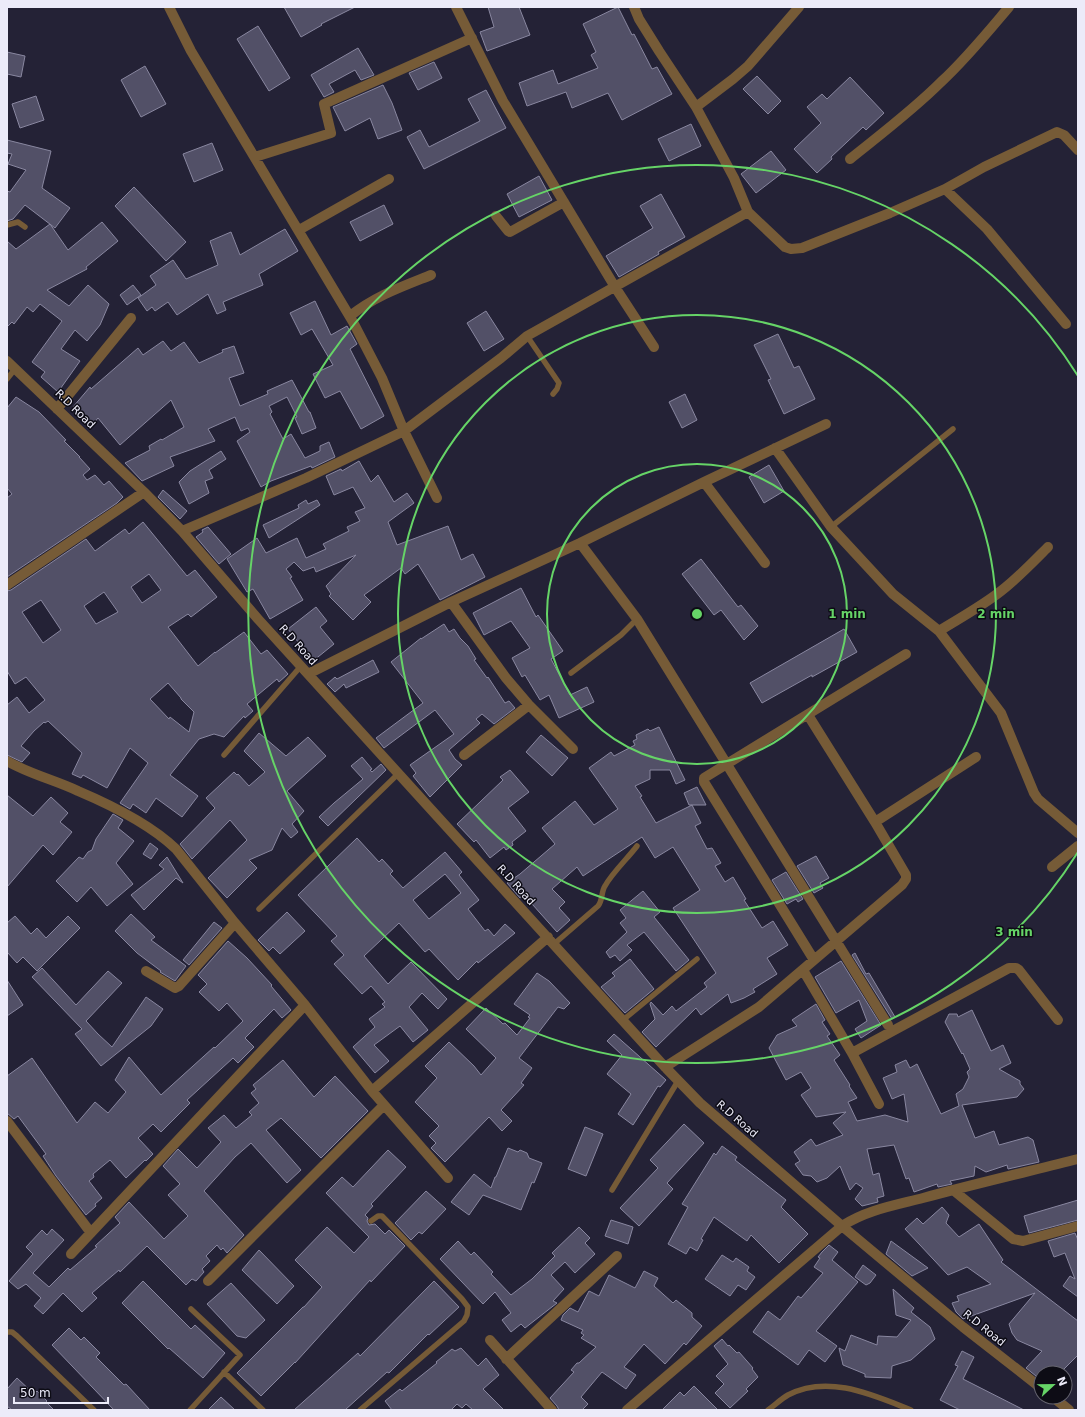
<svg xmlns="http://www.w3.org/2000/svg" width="1085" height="1417" viewBox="0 0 1085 1417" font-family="'DejaVu Sans',sans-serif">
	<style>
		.building { fill: #525067; stroke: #8987a0; fill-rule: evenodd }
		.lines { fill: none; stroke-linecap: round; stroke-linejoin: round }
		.lane { stroke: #765b37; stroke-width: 5.5 }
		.street { stroke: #765b37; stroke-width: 10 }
		.ring { fill: none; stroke: #66d467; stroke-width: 2 }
		.labels { text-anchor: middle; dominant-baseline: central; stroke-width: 3; stroke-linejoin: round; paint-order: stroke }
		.street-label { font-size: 11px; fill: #ecebf9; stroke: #0d0c15 }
		.centre { fill: #66d467; stroke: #0d0c15; stroke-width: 2 }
		.ring-label { font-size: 12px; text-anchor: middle; font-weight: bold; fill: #66d467; stroke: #0d0c15; stroke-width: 3; stroke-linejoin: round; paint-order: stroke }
	</style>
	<rect width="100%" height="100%" fill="#242236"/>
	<path class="building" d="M284,7H355L321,24L322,25L301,37Z
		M488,7H519L530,35L487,51L480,32L494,27Z
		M618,7L632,35L634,34L652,69L657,67L672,94L622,120L608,93L572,108L566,92L527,106L519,83L553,70L558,84L598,68L591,55L596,52L583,24Z
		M258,26L290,78L269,91L237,39Z
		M358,48L374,75L361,80L355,70L329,84L334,92L324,97L311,75Z
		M7,52L25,56L21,77L7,74Z
		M434,62L442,78L418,90L409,73Z
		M145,66L166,104L141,117L121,80Z
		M757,76L781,101L768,114L743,89Z
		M850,77L884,113L866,130L863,127L831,157L832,159L817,173L794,149L821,123L807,107L822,94L827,99Z
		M383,85L392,103L402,130L378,139L370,118L345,131L333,107Z
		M486,90L506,128L424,169L407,137L420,130L429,147L480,121L468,99Z
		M36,96L44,120L20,128L12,104Z
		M691,124L701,146L669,161L658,139Z
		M7,140L51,151L42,188L70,208L55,228L25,205L13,219L7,221V191L10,192L26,170L8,164L12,154L7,153Z
		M212,143L223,170L194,182L183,154Z
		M771,151L786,170L756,193L741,174Z
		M539,176L552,200L519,217L507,194Z
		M134,187L186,242L166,261L115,206Z
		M661,194L685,237L658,252L659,254L619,277L606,256L653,228L640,206Z
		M384,205L393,224L360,241L350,222Z
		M102,222L118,241L86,267L87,269L47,290L69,306L88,285L109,304L100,325L87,341L75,330L61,349L80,361L58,392L41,377L45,372L32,362L62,321L40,304L33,312L27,307L14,324L12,322L7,327V241L16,249L50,224L68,250Z
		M285,229L298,251L259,274L263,285L223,302L226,310L217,314L208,294L177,315L168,302L155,311L152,307L147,311L138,298L156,285L150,276L173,260L186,279L218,265L210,241L231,232L240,255Z
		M133,285L141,295L127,305L120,295Z
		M315,301L331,335L347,326L357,344L350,349L384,416L361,429L340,391L325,398L313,374L333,365L312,329L301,335L290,313Z
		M486,311L504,339L484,351L467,323Z
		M778,334L794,368L799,366L815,399L784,414L768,380L771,379L754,345Z
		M163,341L171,351L184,342L199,363L223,352L222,350L234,346L244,373L229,378L240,406L268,394L267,391L292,380L309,412H310L316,428L302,434L295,418L297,417L287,397L269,406L272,412L270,414L283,439L291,434L305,458L320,451V446L329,442L335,457L312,468L311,466L271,481L261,487L237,441L250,432L248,428L241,431L235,417L208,429L215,441L170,457L174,466L142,481L125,463L150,450L149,446L161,439L162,440L184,427L171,400L120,445L98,418L93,424L73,407L90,387L91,389L138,348L143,355Z
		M685,394L697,420L682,428L669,402Z
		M16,397L39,412L66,440L64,441L80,457H79L90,469L83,475L87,480L95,475L104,485L109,481L123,497L117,503L7,577V498L12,494L7,488V408Z
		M221,451L226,459L209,470L213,478L205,481L209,493L189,504L179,482L190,471Z
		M359,461L371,482L378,475L394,502L407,493L414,503L388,522L397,545L448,526L461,560L473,554L485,577L440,600L418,564L405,574L401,568L364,595L371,602L353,620L329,596L331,594L326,586L356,555L316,572L314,567L303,571L294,562L286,569L292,577L290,578L303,600L270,619L253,589L247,592L227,559L257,538L266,553L297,538L306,558L326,549L323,544L349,531L347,527L360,521L355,512L365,508L353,487L334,495L326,476L341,469L342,471Z
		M769,465L784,491L764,503L749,477Z
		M163,490L187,511L180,519L158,497Z
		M306,500L308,504L317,500L320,505L269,538L263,525L299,508L298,505Z
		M143,522L187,576L195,570L217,597L191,617L188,614L168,627L198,666L215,652V653L244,632L261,654L267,650L288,674L279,682L277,679L247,704L253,711L245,718L244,716L224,737L214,734L199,739L170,775L198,796L182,817L156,798L146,813L133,804L130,809L120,803L148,763L130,748L107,788L83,775L81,778L72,774L82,753L48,721L45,723L44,722L34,731L21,746L30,753L22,762L7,755V705L17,697L29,713L45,700L26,677L15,684L7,671V591L11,590L86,539L95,551L125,529L129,534ZM149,574L161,590L142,603L131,587ZM104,592L118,612L96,624L84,606ZM41,600L61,630L43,643L22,612ZM168,683L181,698V699L194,712L189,732L170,717L169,719L150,699Z
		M208,527L231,554L219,564L196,537L203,532L202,530Z
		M701,559L738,607L741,605L758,626L744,640L721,610L714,615L682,574Z
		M521,588L536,617L538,615L563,651L551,659L570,695L587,687L594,702L559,718L549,695L540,700L525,675L522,677L512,658L530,648L511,621L484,635L473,613Z
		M316,607L327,621L320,627L334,644L313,661L288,629Z
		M444,624L449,632L454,629L460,638L468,646L476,659L474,660L487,678L488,677L505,703L509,701L515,708L494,724L482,714L476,719L480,723L449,750L455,759L462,765L430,797L413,776L416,773L410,765L454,734L435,710L384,748L376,738L423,703L391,662L421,638V639Z
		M844,629L857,652L812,677V675L762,703L750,683Z
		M373,660L379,672L346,688L344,684L335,692L327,684L335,677L337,679Z
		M659,727L685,780L676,784L670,770H650V779L635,786L642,796L640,797L656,823L692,805L701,823L695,826L707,849L712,848L721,863L715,866L725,882L733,877L746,899L744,900L762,928L773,921L788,945L767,958L777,974L753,989L755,992L744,998L731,1003L728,994L701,1015L696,1008L656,1047L642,1032L655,1019L650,1004L651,1002L663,1015L672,1006L676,1011L707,987L704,983L716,973L673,908L700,890L673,847L655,858L642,837L583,876L577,867L552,889L565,902L559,908L570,920L557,932L524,895L520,898L507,883L520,874L555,844L542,828L575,801L594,825L618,809L589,768L611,752L614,756L635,745L633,741L637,739L636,735L648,729L650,731Z
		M259,733L286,756L308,737L326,756L287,791L304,811L292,824L298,832L291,838L282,828L272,850L249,860L257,868L227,898L208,878L247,840L230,820L192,859L180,844L215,808L206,798L234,772L237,775L238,774L249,786L265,772L244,751Z
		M541,735L568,758L552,776L526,752Z
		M362,757L372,769L370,770L372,772L381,764L386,770L328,826L319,817L334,803L363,779L351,766Z
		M510,770L529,792L508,808L526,831L512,842L513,845L506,850L504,847L490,858L476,840L474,842L457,824L503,780L500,777Z
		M697,787L706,805H689L684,793Z
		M7,795L33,816L51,797L68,813L60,822L72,832L53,855L43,845L7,887Z
		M113,814L123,820L118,828L134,841L116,863L133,884L107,906L91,887L77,902L56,881L79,857L83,859L88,852L92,850L96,839Z
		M357,838L379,862L382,859L393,871L390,874L403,888L445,852L462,872L459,875L479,900L468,909L485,931L488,929L494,936L505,924L515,933L478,963L477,961L458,980L429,949L425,952L399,923L364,956L388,984L411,962L447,999L438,1009L422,993L409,1007L428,1030L413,1042L400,1026L374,1045L389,1061L375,1073L353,1047L375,1027L369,1019L385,1007L382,1004L385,1002L371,986L362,994L334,964L344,955L331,941L337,936L298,895ZM445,874L461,893L429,919L413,900Z
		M150,843L158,849L151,859L143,854Z
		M816,856L829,878L820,883L823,888L814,893L797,866Z
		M167,857L183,883L176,878L144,910L131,895L164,869L159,865Z
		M786,872L803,899L798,902L796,899L787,904L772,880Z
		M643,891L660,912L654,917L689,960L676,971L644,932L627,945L632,950L620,961L615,955L610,958L606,952L627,932L620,923L626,918L620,910Z
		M287,912L305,931L280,954L273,947L269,951L258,940Z
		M131,914L155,937L151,940L186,966L175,981L160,972L161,971L137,953L115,931Z
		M15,916L31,934L37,928L46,938L68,916L80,928L37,971L23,957L17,963L7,952V923Z
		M214,922L222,928L189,965L183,960Z
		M228,941L247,958L272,985L271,986L291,1010L282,1018L274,1009L245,1038L254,1047L238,1063L233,1058L187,1100L190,1103L161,1132L153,1124L138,1138L153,1154L146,1161L145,1160L126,1178L110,1160L93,1174L94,1177L89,1181L102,1198L95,1204L96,1206L86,1215L56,1176L43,1156L46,1154L18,1116L14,1119L7,1113V1076L32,1058L77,1123L95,1102L108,1113L126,1092L115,1080L129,1057L161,1095L214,1047L215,1048L243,1021L227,1003L219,1011L199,992L207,984L198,975Z
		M855,953L866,974L869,973L895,1017L892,1019L852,955Z
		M630,959L654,989L625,1013L601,987L615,976L612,973Z
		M841,961L881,1025L861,1038L855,1029L867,1021L859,1000L836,1013L815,977Z
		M42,968L76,1005L108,971L122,983L86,1021L98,1034L112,1047L146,997L163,1009L151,1026L101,1066L75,1034L82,1029L32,977Z
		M537,973L549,981L570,1003L564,1009L558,1007L519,1058L532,1068L521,1083L524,1085L501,1110L512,1121L502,1131L489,1117L445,1162L431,1148L436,1143L429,1136L439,1126L415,1102L437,1078L425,1066L449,1042L474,1066L481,1075L496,1058L466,1029L486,1008L503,1024L505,1023L517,1035L530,1018L528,1017L530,1015L514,1004Z
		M7,980L23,1005L7,1016Z
		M816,1004L825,1020L822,1022L830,1034L827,1036L840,1055L834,1060L850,1085L849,1086L857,1098L848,1102L857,1121L885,1115L908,1122L904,1094L892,1099L883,1078L897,1072L895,1065L906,1060L910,1068L917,1064L941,1114L959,1106L956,1094L963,1089L969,1077L967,1072L970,1069L963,1053L962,1054L945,1022L949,1014H957L958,1017L972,1010L991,1051L1003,1045L1011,1063L999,1069L1020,1081V1084L1024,1089L1017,1097L962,1105L975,1138L994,1131L999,1145L1028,1137L1033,1140L1039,1162L1008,1169L1007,1165L986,1172L975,1166L974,1176L950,1181L952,1184L938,1187L937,1184L914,1192L909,1178L906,1179L894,1145L867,1149L873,1175L879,1173L884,1196L877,1198L878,1202L862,1206L855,1199L863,1188L856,1183L850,1190L840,1166L827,1178L817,1182L811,1176L803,1175L795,1164L800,1161L794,1152L811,1139L816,1146L843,1135L833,1123L846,1112L816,1117L801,1095L811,1088L801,1072L786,1080L769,1048L777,1035L797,1026L792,1020Z
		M614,1034L666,1080L660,1087L658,1086L633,1125L618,1114L631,1094L607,1074L622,1055L607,1041Z
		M283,1060L314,1097L335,1076L368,1111L321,1158L281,1118L266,1130L301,1170L287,1183L251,1143L235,1157L204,1191L244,1235L227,1253L223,1248L221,1250L217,1245L206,1256L210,1261L202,1269L204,1272L196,1281L192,1279L186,1285L147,1246L120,1272L119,1270L92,1293L97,1298L82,1312L63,1293L43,1314L34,1306L41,1298L26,1284L18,1289L9,1281L33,1254L26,1247L42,1230L47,1235L52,1229L64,1240L33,1273L49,1287L68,1268L70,1270L97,1247L95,1246L120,1223L115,1217L129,1202L164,1239L188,1216L168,1195L180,1184L163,1166L178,1149L197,1168L221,1142L208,1128L224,1115L236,1128L252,1115L249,1112L259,1103L251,1093L256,1089L253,1085Z
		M684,1124L704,1143L667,1183L673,1189L639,1226L620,1208L658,1168L650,1160Z
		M585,1127L603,1134L586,1176L568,1169Z
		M722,1146L737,1157L735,1160L786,1200L781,1207L808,1234L779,1263L751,1235L747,1241L714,1217L701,1239L703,1240L697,1251L690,1247L686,1254L668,1244L688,1207L682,1204L714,1153L716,1155Z
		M508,1148L518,1152L520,1150L527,1153L529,1158L542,1163L534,1183L532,1182L521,1210L483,1195L469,1215L451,1202L474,1174L491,1188L495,1177H496Z
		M388,1150L406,1167L371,1204L373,1206L365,1215L368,1218L367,1221L369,1225L375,1224L385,1234L389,1230L405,1246L371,1282L370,1280L295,1363V1362L261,1396L237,1373L303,1307H304L322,1287L295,1260L327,1227L354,1253L369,1237L326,1193L342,1177L353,1187Z
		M426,1191L446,1209L422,1234L419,1232L411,1240L395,1223Z
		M1078,1200V1220L1029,1233L1024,1216Z
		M942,1207L949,1215L946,1223L959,1237L979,1224L1003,1260L1001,1262L1078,1321V1355L1060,1373H1041V1380L1026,1368L1042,1351L1017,1340L1012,1333L1009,1324L1035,1293L963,1319L956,1312L952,1303L959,1301L957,1296L991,1284L967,1267L948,1275L905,1229L917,1218L923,1224Z
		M611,1220L633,1227L628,1244L605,1236Z
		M579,1227L590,1238L585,1243L595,1254L575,1273L565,1262L551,1275L564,1289L553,1301L557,1303L525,1328L521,1324L511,1332L502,1320L511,1313L495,1292L483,1304L440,1259L458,1241L471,1255L474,1252L493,1272L491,1274L511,1295L532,1279L555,1256L552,1253Z
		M1075,1233L1078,1240V1297L1063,1286L1070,1276L1075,1279L1065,1253L1054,1257L1048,1241Z
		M891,1241L928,1268L912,1276L886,1254Z
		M829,1245L838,1252L832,1260L858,1282L816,1331L837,1346L825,1362L809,1350L798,1365L753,1332L768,1311L780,1320L798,1296L801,1298L823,1273L814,1267L820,1258L818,1257L822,1252Z
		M259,1250L294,1286L277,1304L242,1270Z
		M722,1255L733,1262L736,1258L749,1267L747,1271L755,1277L746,1290L738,1285L730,1296L705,1279Z
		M863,1265L876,1275L870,1283L866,1285L855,1277Z
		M644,1271L658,1278L654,1286L673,1303L676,1300L692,1313V1317L702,1326L686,1345L684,1343L665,1364L644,1344L624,1367L636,1375L626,1389L602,1372L581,1397L588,1404L582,1410H559L557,1406L550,1398L574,1372L571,1370L577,1363H579L596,1347L581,1338L584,1335L581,1333L583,1330L561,1320L563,1315L570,1308L578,1312L589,1291L599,1296L609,1275L635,1288Z
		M143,1281L191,1329L195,1325L225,1353L203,1378L169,1348L168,1349L122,1303Z
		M434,1281L459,1307L429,1335L428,1334L389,1373L387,1372L345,1410H294L358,1353L360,1356Z
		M231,1283L265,1320L246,1338L237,1336L207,1304Z
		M893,1289L914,1308L911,1312L930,1327L935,1339L911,1360L892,1366L891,1378L865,1377V1374L843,1365L839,1348L845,1351L851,1335L877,1345L878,1336L897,1337L911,1320L896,1315Z
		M69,1328L81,1340L84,1337L100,1353L96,1357L124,1385L126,1384L150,1410H114L52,1345Z
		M722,1339L728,1346L729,1345L737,1353L739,1352L753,1368L752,1369L758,1377L746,1389L748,1391L730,1408L715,1393L724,1384L716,1376L728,1364L714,1346Z
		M461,1348L478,1366L486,1358L499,1375L483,1389L504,1410H473L466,1404L462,1408L457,1404L451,1410H392L385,1401L400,1389L402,1391L437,1363L436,1362L452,1349L455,1351Z
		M962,1351L974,1357L963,1379L1024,1410H960L940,1400L958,1366L955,1365Z
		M17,1378L34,1394L37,1391L47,1401L46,1402L54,1410H12L7,1406V1389Z
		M694,1386L718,1410H662L680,1392L684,1396Z
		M221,1397L235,1410H208Z"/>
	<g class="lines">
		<path class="lane" d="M7,225L18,222L25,227
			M527,336L559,383L557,389L553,394
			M7,379L15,369
			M831,527L953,429
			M571,673L621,635L637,619
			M224,755L301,666
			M259,909L399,773
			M554,944L598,906C603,900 601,892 605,886C612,873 628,858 637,846
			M623,1020L697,959
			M612,1190L678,1081
			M7,1332H12L17,1336L94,1410
			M224,1372L263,1410
			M190,1410L240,1355L191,1309
			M360,1410L464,1321L467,1315L468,1307L462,1299L382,1216H378L371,1221
			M768,1410C775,1405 781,1399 788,1395C828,1374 873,1395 911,1410"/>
		<path class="street" d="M169,7L191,51L353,322L382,378L404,431L437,498
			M456,7L503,101L615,287L654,347
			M634,7L639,19L659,51L696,107L734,178L748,212L785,247L791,249L802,248L890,213L945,189L984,167L1057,132L1064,135L1078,150
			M696,107L733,79L748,66L799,7
			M255,157L331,133L324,104L472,38
			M850,159C881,134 913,110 941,82C966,59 987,33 1009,7
			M945,189L987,229L1066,324
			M496,216L508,231L510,232L564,202
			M299,230L389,179
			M350,316C375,296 401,287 431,275
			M7,361L144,492L182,531L258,619L665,1067L700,1103L842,1226L963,1327L1041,1388
			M57,409L131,318
			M775,448L831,527L893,594L939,631L1001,713L1034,793L1038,799L1078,833
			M704,482L765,563
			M182,531L306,478L404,431L501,358L527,336L748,212
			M580,543L637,619L888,1025
			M7,585L144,492
			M451,602L506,678L529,705L573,749
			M939,631C960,618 982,606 1001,591C1018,578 1033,562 1048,547
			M308,674L451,602L580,543L704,482L826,424
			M464,755L529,705
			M7,761C29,774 55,780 78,791C111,805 150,824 176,849L235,923L305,1005L372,1091L448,1178
			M875,822L976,757
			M1052,867L1078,846
			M814,960L704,782V778L906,654
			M803,970L852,1053L879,1104
			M146,971L175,988L179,986L235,923
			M852,1053L1009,968H1016L1019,970L1058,1020
			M665,1067L759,1007L902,885L906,879V875L875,822L808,715
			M372,1091L548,937
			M7,1121L91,1233
			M953,1190L1013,1239L1023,1241L1078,1226
			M71,1254L305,1005
			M208,1281L384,1105
			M490,1340L552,1410
			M506,1359L617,1256
			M1053,1397L1069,1410
			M627,1410L842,1226C866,1210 896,1205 923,1198C974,1184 1026,1172 1078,1159"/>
	</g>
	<g class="ring">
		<circle cx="697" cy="614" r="150"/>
		<circle cx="697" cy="614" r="299"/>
		<path d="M1078 852A449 449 0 1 1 1078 376"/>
	</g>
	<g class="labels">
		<g class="street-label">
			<text transform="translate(75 409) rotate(44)">R.D Road</text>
			<text transform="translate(298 645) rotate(48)">R.D Road</text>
			<text transform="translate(516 885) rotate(48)">R.D Road</text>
			<text transform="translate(737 1119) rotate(41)">R.D Road</text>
			<text transform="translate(984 1328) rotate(39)">R.D Road</text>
		</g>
	</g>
	<circle cx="697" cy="614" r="6" class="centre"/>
	<g class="ring-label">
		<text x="847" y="618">1 min</text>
		<text x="996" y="618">2 min</text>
		<text x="1014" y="936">3 min</text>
	</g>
	<rect width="1085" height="1417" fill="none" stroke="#ecebf9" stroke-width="16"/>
	<g transform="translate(1053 1385) rotate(68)"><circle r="19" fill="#0d0c15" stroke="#666570"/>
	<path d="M0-3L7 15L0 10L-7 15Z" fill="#66d467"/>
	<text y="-6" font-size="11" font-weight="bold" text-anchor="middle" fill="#ecebf9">N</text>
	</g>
	<path d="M14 1397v6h94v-6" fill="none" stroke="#ecebf9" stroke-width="2"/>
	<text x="20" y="1397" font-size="12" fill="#ecebf9" stroke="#0d0c15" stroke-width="3" paint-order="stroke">50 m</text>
</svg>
